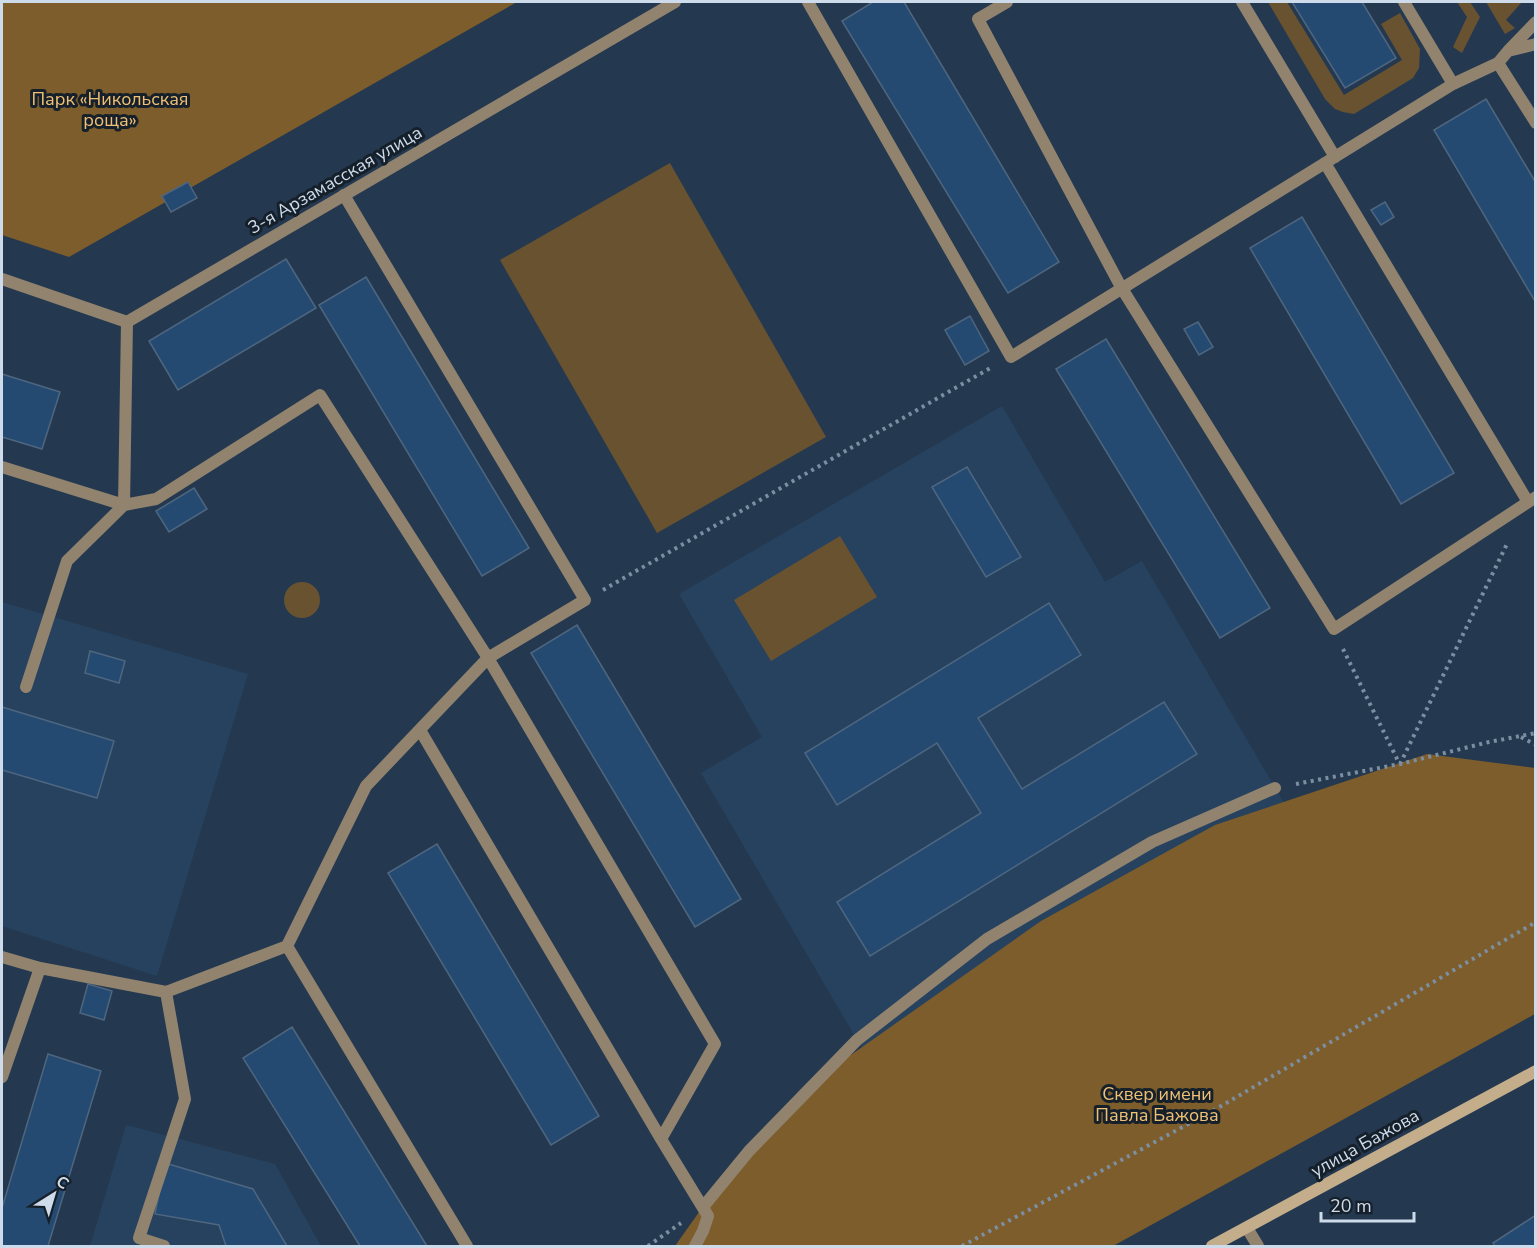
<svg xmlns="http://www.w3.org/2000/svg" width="1537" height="1248" viewBox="0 0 1537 1248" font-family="'Nunito Sans',sans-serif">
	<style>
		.built { fill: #27425f }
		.green { fill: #685230 }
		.forest { fill: #7c5d2b }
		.building { fill: #254a71; stroke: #4e667f; stroke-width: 1.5 }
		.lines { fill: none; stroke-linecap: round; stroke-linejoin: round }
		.path { stroke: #7d8ea1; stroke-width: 4; stroke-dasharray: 3 4.5; stroke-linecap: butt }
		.lane { stroke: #91836e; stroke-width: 12 }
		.street { stroke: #91836e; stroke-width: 12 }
		.secondary { stroke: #c4ad8b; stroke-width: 12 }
		.labels { text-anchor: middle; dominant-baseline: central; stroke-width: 6; stroke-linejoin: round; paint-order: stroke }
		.park-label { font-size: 18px; fill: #f0c075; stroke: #16202a }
		.street-label { font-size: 18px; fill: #cedbea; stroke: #16202a }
	</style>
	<rect width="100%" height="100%" fill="#243950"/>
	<path class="built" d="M1002,406L1105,582L1142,561L1338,895L916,1141L701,773L762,737L679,594Z
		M2,602L248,674L157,976L2,926Z
		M126,1125L275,1164L321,1246H90Z"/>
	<path class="green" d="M1268,2H1287L1344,95L1402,60L1381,24L1400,13L1420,49L1419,68L1413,78L1354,114L1343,112L1335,109L1325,99Z
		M1457,2H1470L1480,17L1462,53L1453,47L1467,17Z
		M1486,2H1522L1506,20L1515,28L1505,34Z
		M670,163L826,437L657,533L500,260Z
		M840,536L877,597L771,661L734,600Z
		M284 600a18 18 0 1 1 36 0a18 18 0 1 1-36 0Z"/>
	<path class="forest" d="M2,2H517L69,257L2,235Z
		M1427,754L1535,768V1014L1113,1246H675L726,1174L848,1057L1041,921L1215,825Z"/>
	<path class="building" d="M873,2H904L1059,262L1008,293L842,21Z
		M1292,2H1362L1396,58L1345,88Z
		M1486,99L1536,183V303L1434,130Z
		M188,182L197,198L171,212L162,196Z
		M1385,202L1394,217L1381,225L1371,210Z
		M1302,217L1454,473L1401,504L1250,248Z
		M286,259L316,308L178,390L149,341Z
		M366,277L529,548L482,576L319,305Z
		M970,316L989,351L965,365L945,330Z
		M1198,322L1213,347L1199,355L1184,329Z
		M1106,339L1270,608L1220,638L1056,369Z
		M2,374L60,392L42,449L2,437Z
		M967,467L1021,557L986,577L932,487Z
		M194,488L207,509L169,532L156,511Z
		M1049,603L1081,655L978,718L1022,789L1164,702L1197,754L870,956L837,902L981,813L937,743L837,805L805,753Z
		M577,625L741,899L695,927L531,653Z
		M90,651L125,661L119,683L85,673Z
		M2,707L114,741L97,798L2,770Z
		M437,844L599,1116L551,1145L388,873Z
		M88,984L112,991L104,1020L80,1013Z
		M292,1027L427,1246H360L243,1058Z
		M48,1054L101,1071L48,1246H2V1208Z
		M165,1163L253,1189L287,1246H226L219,1225L155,1214Z
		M1536,1215V1246H1495L1493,1243Z"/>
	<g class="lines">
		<path class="path" d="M603,590L992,367
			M1343,649L1399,763
			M1521,737L1536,745
			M1400,764L1507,544
			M1296,784L1400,764L1489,742L1536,733
			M648,1246L681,1223
			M962,1246L1216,1109L1536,922"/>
		<path class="lane" d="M808,2L1011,357L1453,84L1498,63L1508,51L1536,44
			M1007,2L978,19L1121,287L1334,629L1536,497
			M1242,2L1335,157
			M1404,2L1453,84
			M1508,51L1536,22
			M1498,63L1536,123
			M1325,163L1528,502
			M2,467L124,505L156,499L320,395L488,658L715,1044L661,1139
			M26,687L67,561L124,505L127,322
			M420,730L661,1139L708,1216L703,1231L695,1246
			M287,946L467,1246
			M2,957L40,968L166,992L287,946L366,786L488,658L585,600L344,195
			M2,1077L40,968
			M703,1207L749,1151L857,1040L987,939L1152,842L1275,788
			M164,1246L139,1238L185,1099L166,992"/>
		<path class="street" d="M2,279L127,322L675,2
			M1247,1228L1258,1246"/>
		<path class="secondary" d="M1212,1246L1536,1071"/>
	</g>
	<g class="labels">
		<g class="park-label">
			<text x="110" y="99">Парк «Никольская<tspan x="110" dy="21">роща»</tspan></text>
			<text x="1157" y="1094">Сквер имени<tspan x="1157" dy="21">Павла Бажова</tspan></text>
		</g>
		<g class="street-label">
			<text transform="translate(335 180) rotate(-30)">3-я Арзамасская улица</text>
			<text transform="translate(1365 1143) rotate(-29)">улица Бажова</text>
		</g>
	</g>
	<rect width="1537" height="1248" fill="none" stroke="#cedbea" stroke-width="6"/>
	<g transform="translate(54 1194) rotate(37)" stroke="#16202a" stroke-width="4.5" paint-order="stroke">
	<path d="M0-4.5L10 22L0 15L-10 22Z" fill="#cedbea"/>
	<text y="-9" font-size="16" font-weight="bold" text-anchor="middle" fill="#cedbea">С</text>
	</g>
	<path d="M1321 1212v9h93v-9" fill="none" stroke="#cedbea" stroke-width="3"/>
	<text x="1330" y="1212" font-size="18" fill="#cedbea" stroke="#16202a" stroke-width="4.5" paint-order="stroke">20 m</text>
</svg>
